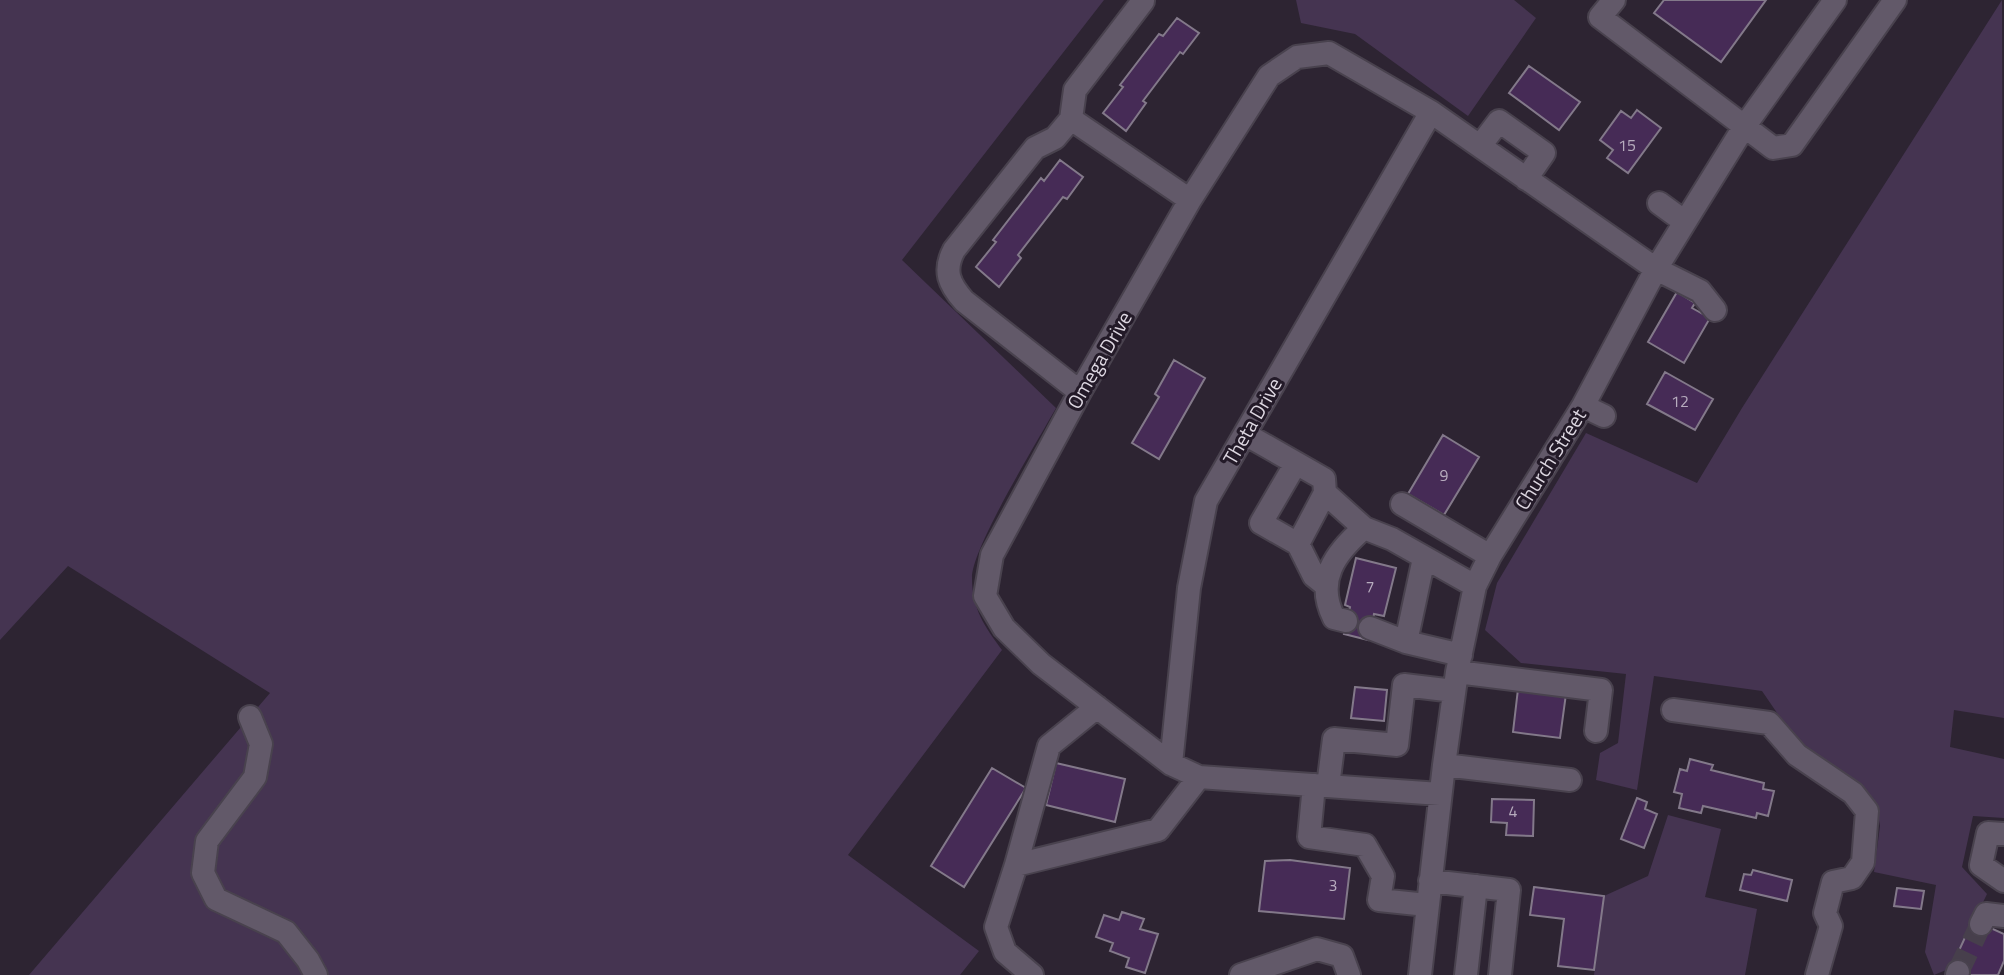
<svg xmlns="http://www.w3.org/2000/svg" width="2004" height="975" viewBox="0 0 2004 975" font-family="'Titillium Web',sans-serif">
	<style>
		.green { fill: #453451 }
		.building { fill: #462b56; stroke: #83798a; stroke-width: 2 }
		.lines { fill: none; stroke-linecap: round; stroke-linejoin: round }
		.minor-tunnel { stroke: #473f4c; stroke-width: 22; stroke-dasharray: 22 11; stroke-linecap: butt }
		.minor-casing { stroke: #49424e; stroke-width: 26 }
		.minor { stroke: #625969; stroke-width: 22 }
		.labels { text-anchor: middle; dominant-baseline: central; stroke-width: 6; stroke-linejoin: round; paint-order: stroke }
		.number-label { font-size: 16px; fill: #b7acbe }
		.street-label { font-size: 20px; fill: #ddd7e1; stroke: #231a28 }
	</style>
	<rect width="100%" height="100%" fill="#2d2432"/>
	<path class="green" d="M0,0H1104L902,260L1056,408C1039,439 971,549 972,578C972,609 985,627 1002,650L848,855L979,951L960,975H29L270,693L68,566L0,640Z
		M1296,0H1514L1536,18L1468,116L1355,34L1301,23Z
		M2002,0L2004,718L1954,710L1950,747L2004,759V818L1973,816L1962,867L1987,894L1951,968L1934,975L1925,952L1936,885L1874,872L1880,826L1877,808L1799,745L1762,691L1654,676L1637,790L1596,780L1600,753L1618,743L1626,674L1521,663L1485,630L1497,583L1586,433L1697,483L1742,408Z
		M1668,815L1721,829L1705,897L1757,909L1745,975H1594L1604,896L1648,876Z"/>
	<path class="building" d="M1664,0H1766L1721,62L1654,13Z
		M1177,18L1199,33L1183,54L1180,52L1143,101L1146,103L1126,131L1103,113L1123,87L1120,85L1159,34L1163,36Z
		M1529,66L1580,102L1559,130L1509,93Z
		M1637,110L1661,128L1628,173L1607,158L1613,150L1600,140L1621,111L1631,118Z
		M1060,160L1083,177L1067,199L1063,197L1018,255L1021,258L999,287L976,267L996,242L993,240L1041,178L1044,181Z
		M1677,292L1695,303L1692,308L1710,318L1684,363L1648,342Z
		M1174,360L1205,378L1159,459L1132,443L1159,397L1155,394Z
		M1665,372L1713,399L1695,430L1647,404Z
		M1443,435L1479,457L1444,515L1408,494Z
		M1356,558L1396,568L1384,616L1374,614L1368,640L1344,634L1350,607L1345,605Z
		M1355,687L1387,690L1384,721L1351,718Z
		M1518,689L1566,694L1560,738L1513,732Z
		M1690,759L1713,765L1711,770L1764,783L1763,789L1774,791L1768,816L1757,813L1756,818L1703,806L1701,813L1679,808L1682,794L1674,792L1680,769L1687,771Z
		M1056,763L1125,779L1115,822L1046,805Z
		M992,768L1026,788L964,887L931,866Z
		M1637,798L1647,802L1645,809L1657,814L1644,848L1621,839Z
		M1492,799L1534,800L1533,836L1506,835L1507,823L1491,822Z
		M1290,860L1350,868L1344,919L1259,911L1265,861Z
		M1753,870L1792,880L1787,901L1740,890L1744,874L1751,875Z
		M1534,887L1604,896L1594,970L1558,966L1564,919L1530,915Z
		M1897,888L1924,891L1921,909L1894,906Z
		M1122,912L1144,919L1140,929L1158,934L1145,973L1126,967L1129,958L1110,951L1113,943L1096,937L1104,915L1119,920Z
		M1973,920L2004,934V961L1998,975H1966L1951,968Z"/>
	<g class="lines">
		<path class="minor-tunnel" d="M1958,972L1981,924"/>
		<g class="minor-casing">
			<path id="minor" d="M1614,0L1600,17L1773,148L1792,145L1895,0
				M1071,119L1075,90L1143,1
				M1480,146L1499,121L1544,153L1526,179
				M1659,203L1685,222
				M1080,392L964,301C949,284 943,271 954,250L1035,148L1055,138L1071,119L1190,200
				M1583,406L1604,416
				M1245,434L1324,479L1325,493L1364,528
				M1296,463L1261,523L1298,544L1314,576L1324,584
				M1402,504L1490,556
				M1298,544L1325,493
				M1346,621L1334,618C1315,580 1335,553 1364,528L1392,539L1475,586
				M1370,628L1406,642L1461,655
				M1406,642L1424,558
				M1457,672L1601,690L1596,731
				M1097,707L1049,746L1016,865L1158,830L1199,777
				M1673,710L1769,723L1797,755L1853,793L1867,811L1863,862L1852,878L1833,882L1825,913L1831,926L1817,975
				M250,717L261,744L255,777L207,841L203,873L216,899L286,932L308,960L316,975
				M1171,764L1189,588L1206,501L1431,112
				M1444,765L1570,780
				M1314,785L1309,837L1365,845L1383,876L1379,900L1427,905
				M1328,786L1334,739L1397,745L1404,685L1454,691
				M1440,794L1199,777L1171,764L1041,664L1004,628L985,596L992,555L1080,392L1190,200L1269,76L1297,57L1329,53L1431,112L1656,269L1700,291L1715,310
				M2004,834L1988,833L1981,865L2004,881
				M1016,865L996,927L1005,952L1032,975
				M1430,881L1509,890L1500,975
				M1981,924L1986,914L2004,916
				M1241,975L1317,949L1342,956L1349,975
				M1420,975L1444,765L1457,672L1475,586L1490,556L1583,406L1656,269L1685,222L1744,127L1835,0
				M1466,975L1476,886
				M1957,975L1958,972"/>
		</g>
		<use href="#minor" class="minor"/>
	</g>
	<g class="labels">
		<g class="number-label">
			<text x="1627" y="145">15</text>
			<text x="1680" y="401">12</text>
			<text x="1444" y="475">9</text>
			<text x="1370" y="586">7</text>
			<text x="1513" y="811">4</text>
			<text x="1333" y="885">3</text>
		</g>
		<g class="street-label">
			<text transform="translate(1099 360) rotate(-60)">Omega Drive</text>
			<text transform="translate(1252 421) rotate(-60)">Theta Drive</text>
			<text transform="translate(1550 459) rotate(-58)">Church Street</text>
		</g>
	</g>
</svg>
